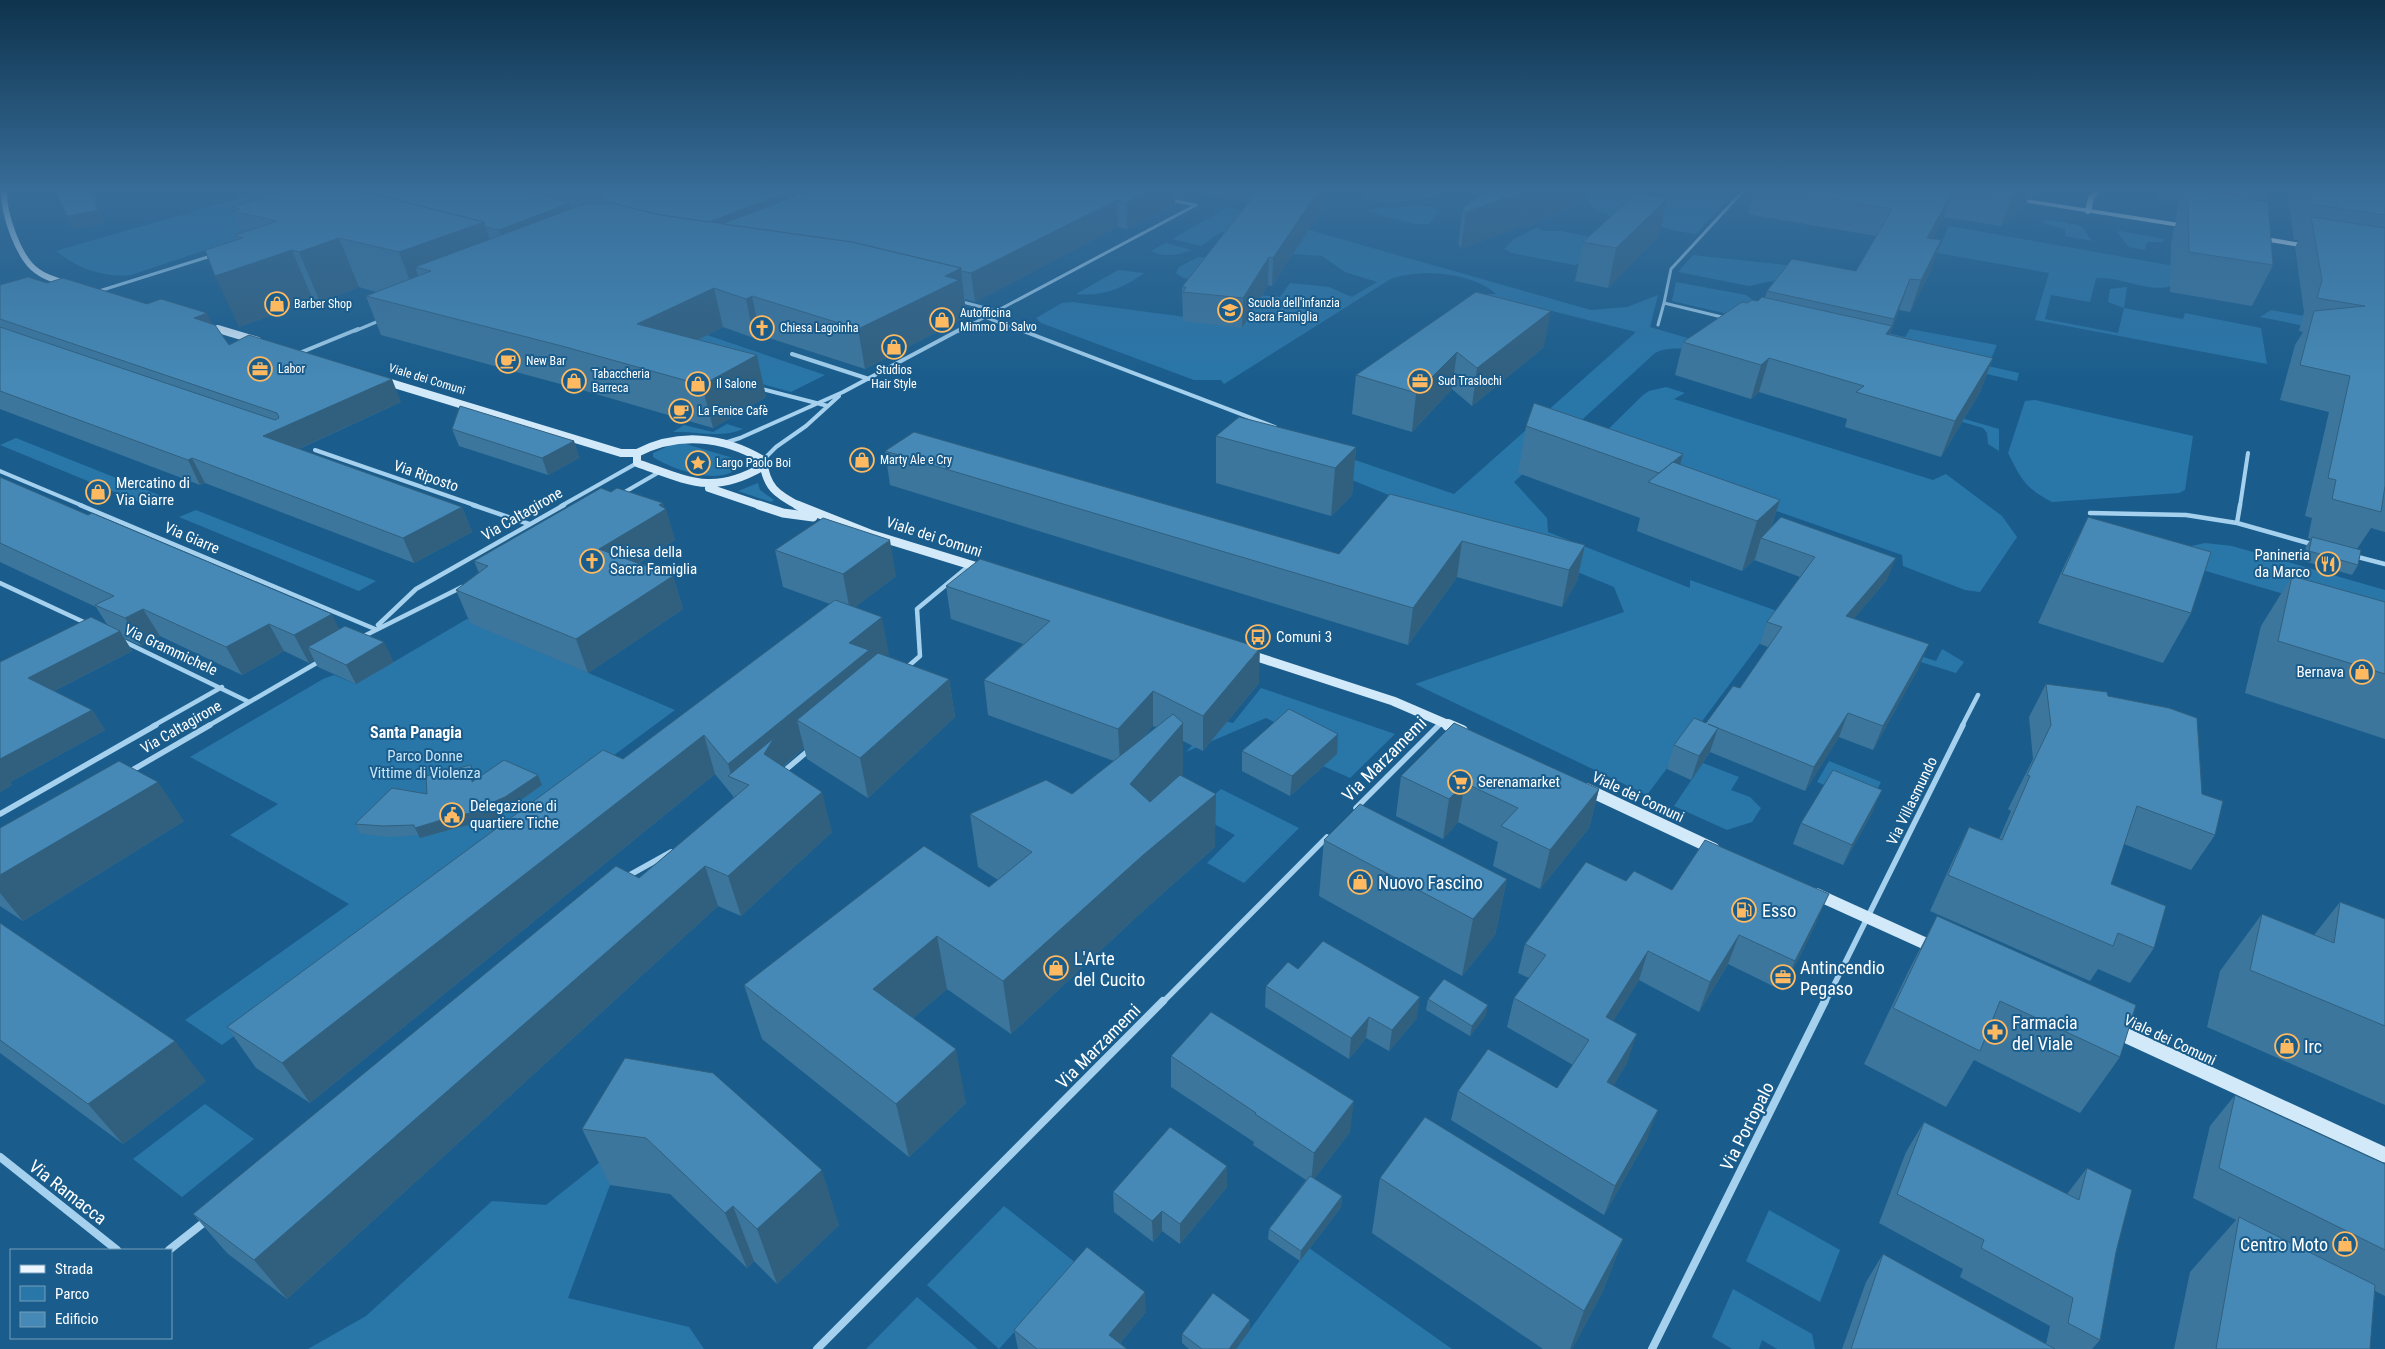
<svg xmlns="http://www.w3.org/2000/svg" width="2385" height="1349" viewBox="0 0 2385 1349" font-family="'Roboto Condensed',sans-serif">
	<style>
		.green { fill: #2976a8 }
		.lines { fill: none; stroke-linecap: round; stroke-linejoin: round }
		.street-far4 { stroke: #a5d1ee; stroke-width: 3 }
		.street-far3 { stroke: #a5d1ee; stroke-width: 4 }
		.street-far2 { stroke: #a5d1ee; stroke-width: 4.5 }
		.street-far1 { stroke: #a5d1ee; stroke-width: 5.5 }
		.street { stroke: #a5d1ee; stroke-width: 8 }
		.secondary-far4 { stroke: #d2e9fa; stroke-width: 6 }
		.secondary-far3 { stroke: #d2e9fa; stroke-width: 8 }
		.secondary-far2 { stroke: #d2e9fa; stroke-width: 9 }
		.secondary-far1 { stroke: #d2e9fa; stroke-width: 12 }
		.secondary { stroke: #d2e9fa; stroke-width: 15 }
		.primary { fill: #ebf6ff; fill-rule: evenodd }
		.wall { fill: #3c769d; fill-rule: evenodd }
		.shaded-wall { fill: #31607f }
		.building { fill: #4689b6; stroke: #31607f }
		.labels { text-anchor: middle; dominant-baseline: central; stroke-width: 4; stroke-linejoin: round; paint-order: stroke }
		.far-poi-label { font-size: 12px; fill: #fff; stroke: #1a5d8c; text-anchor: start }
		.far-street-label { font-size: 12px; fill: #fff; stroke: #1a5d8c }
		.street-label { font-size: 15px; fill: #fff; stroke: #1a5d8c }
		.poi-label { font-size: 15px; fill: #fff; stroke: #1a5d8c; text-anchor: start }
		.park-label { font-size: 15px; fill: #cae7fa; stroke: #1a5d8c }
		.neighbourhood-label { font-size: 16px; font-weight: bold; fill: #fff; stroke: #1a5d8c }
		.near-street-label { font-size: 18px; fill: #fff; stroke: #1a5d8c }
		.near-poi-label { font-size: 18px; fill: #fff; stroke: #1a5d8c; text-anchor: start }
	</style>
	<rect width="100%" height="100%" fill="#1a5d8c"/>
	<path class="green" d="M1373,190H1436L1441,195C1426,199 1376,206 1364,198V196Z
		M1589,190H1649L1619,218C1607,216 1598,212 1589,203Z
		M1664,190H1737L1696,234C1676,231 1657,229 1642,213Z
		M255,191L323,211L131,275C105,278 76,268 56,251L239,198L236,196Z
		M1422,206L1431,207L1439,212L1429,224H1414L1370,212L1371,209Z
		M1228,207L1591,310L1627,307L1658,295L1650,327L1999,429V451L1988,444L1987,433L1983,428L1704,346C1687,351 1671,345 1655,353L1514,482L1547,518L1548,532L1690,588V580L1780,612L1936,661L1942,649L1964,662L1956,673L1779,618L1647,795L1415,684L1624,612L1614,587L1281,451L1300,441L1454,494L1636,332L1508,300L1488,313L1478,294H1496C1472,272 1417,268 1389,280L1224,384L1221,380H1194L1041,323L1036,318L1062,303L1072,302L1186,317L1257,295L1280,297L1290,283L1329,287L1352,297L1377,282L1345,272L1322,256L1293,254L1296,249L1241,234L1221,232L1201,246L1172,239Z
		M2045,219L2078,225L2082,227L2092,241L2065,236V229L2043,223Z
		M1949,226L2169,265L2173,267L2172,285C2154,295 2117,275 2096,278L2090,302L2051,295L2045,319L2118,333L2124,308L2108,302L2110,289L2127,287L2124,308L2183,319L2185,313L2261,328L2267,364L2035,320L2049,273L1887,244L1901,243L1938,250Z
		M1538,227L1542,231H1561L1595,238L1587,262L1574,265L1511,253L1504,249L1514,239Z
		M2120,231L2164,239L2163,242H2147L2145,250L2129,247L2117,232Z
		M1166,243L1192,250C1178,255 1165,258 1151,251Z
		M1693,255L1786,265L1872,281L1861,299L1772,281L1749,286L1678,272Z
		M1198,257L1224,259L1209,280L1183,278L1176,273L1179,267Z
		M1118,270L1144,273C1124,288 1102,297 1076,294Z
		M1676,282L1746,295L1760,305L1905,337L1910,329L1997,345L1988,366L2019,373L2017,381L1672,301Z
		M2271,310L2385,330V342L2260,317Z
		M707,335L825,375L791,392L664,357Z
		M1666,387L1685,393L1674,399L1933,480L1946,474L2002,516L2017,537L1980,592L1965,590L1903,566L1902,555L1634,461L1585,452L1643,395L1649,391Z
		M2035,400L2193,436L2185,490L2179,493L2052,502C2025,488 2021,479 2008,453L2025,401Z
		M727,424L743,429C720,439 698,431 673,432L684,425L713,432Z
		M16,438L169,499L151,507L0,445Z
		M673,444H686L736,459L740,464C726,489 671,469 653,457V453Z
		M758,483L760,490L774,500L771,502L738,491Z
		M196,510L376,581L359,591L179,517Z
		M2205,543L2232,546L2385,590V624L2182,564L2178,549Z
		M467,619L516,642L675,710L222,1045L185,1020L349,904L230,835L278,804L190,757L323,679L334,675L356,684Z
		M1261,688L1395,734L1350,778L1323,766L1336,754L1266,718L1186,752L1216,719L1233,723Z
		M1829,761L1881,782L1870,803L1817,782Z
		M1703,763L1739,777L1731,790L1750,797L1761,808L1752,822L1727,830L1674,806Z
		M1221,789L1299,828L1244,883L1207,863L1235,835L1193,813Z
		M205,1104L254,1139L182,1197L133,1159Z
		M639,1131L610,1185L568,1298L689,1327L704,1349H308L366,1316L492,1201L546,1205Z
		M1004,1206L1076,1263L999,1349L927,1285Z
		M1769,1210L1840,1250L1820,1302L1746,1261Z
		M1309,1248L1452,1349H1236Z
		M1733,1289L1812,1334L1815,1349H1777L1762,1340L1759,1349H1732L1712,1337Z
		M917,1297L978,1349H866Z"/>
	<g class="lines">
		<path class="street-far4" d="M1473,192L1476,190
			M1170,200L1196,205
			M96,292L214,255
			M959,301L997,311
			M985,317L1021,331
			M1726,318L1664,303L1671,269L1744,190
			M1658,325L1664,303
			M355,331L381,320
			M959,331L1196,205"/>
		<path class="street-far3" d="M1018,329L1275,427
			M297,354L358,329
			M792,354L869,379
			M758,388L828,406
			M724,443L740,438L843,392L961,329
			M315,450L477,506
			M763,460L776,447L806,426L839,396
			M0,471L83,506
			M623,493L661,471
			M561,506L637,463
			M2240,506L2248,453"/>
		<path class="street-far2" d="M80,505L375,629
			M473,505L529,524
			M2090,513L2186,515L2237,523L2315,545
			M2237,523L2240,505
			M2354,556L2385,564
			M0,583L88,624
			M378,625L416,589L564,505
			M360,638L462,587
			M123,641L249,702
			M905,669L920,656L917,609L970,565
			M153,726L222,687
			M208,726L320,661
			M1438,726L1442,722
			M1962,726L1978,695"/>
		<path class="street-far1" d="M129,772L210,725
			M783,772L809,750
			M1356,808L1439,725
			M0,814L156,725
			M626,877L671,852
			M1162,1003L1327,837
			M1825,1003L1963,725"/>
		<path class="street" d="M0,1157L117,1250
			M169,1250L207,1220
			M817,1349L1163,1001
			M1652,1349L1825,1001"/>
		<path class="secondary-far4" d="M4,190C3,212 18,258 37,271C46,278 58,281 69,284
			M2088,211L2091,198L2097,190
			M207,326L223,331"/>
		<path class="secondary-far3" d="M218,329L258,341
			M381,380L621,453H637
			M637,453C678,432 723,436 763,460C766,487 776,494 799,506
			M637,453V463C689,481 713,496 764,466
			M709,488L762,506"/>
		<path class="secondary-far2" d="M759,505L783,513L813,517
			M797,505L870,534L984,569
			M1248,654L1393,701L1451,726"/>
		<path class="secondary-far1" d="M1448,725L1462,731
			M1586,789L1714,849
			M1816,894L1935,948"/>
		<path class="secondary" d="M2114,1030L2385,1155"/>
		<path class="primary" d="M2012,197L2192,225L2196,227L2192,229L2010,200L2009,199Z
			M2254,235L2313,245L2317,247L2313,249L2251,239L2250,237Z"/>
	</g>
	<path class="wall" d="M539,190H1340L1324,200L1323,208L1272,286L1268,285L1242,328L1183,321L1182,287L1248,203L1197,192L1184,199L1175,197V204L1127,229L1118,227L975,302L965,299V307L962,308L964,318L865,369L760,335L754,338L723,327L698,340L757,355L766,397L713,428L575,388L381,335L366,296L376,292L359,287L320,302L313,300L239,327L237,239L235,235L242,233L232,211L234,210L233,207L540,195Z
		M1486,190H1587L1585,202L1544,218L1527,228V224L1461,249L1458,244L1463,208Z
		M1754,190H2041L2032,198L2029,197L2026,204L2001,226L1944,217L1932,239L1941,240L1931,270L1910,312L1899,310L1890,334L1993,358L1980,392L1941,457L1845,427L1847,419L1759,392L1751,399L1675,375L1683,342L1747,303L1758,301L1765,297L1767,291L1856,271L1876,236L1748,214Z
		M2158,190H2267V195L2264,201L2273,265L2252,306L2170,292L2171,244L2174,228L2177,221H2175L2179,202L2157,199Z
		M2287,190H2385V532L2371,528L2357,549L2358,565L2352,575L2304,561L2306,546L2311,539L2308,538L2312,518L2305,516L2329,412L2280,400L2295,345L2303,332L2299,331L2304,312L2295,247L2299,240H2294Z
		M1659,236L1608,288L1575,281L1583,242Z
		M47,283L212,324L229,345L401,402L299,449L462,507L472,532L414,563L205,483L200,485L0,409V285Z
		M1476,292L1544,347L1472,406L1452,389L1412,432L1352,414L1356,375Z
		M1526,426L1683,454L1680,465L1780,500L1771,528L1887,580L1854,618L1919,667L1873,750L1839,737L1805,791L1710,752L1691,780L1667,769L1674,745L1706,723L1740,688L1768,647L1760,644L1767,622L1800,577L1754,560L1755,559L1742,571L1637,531L1640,518L1518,473Z
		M452,429L574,441L579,458L548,475L459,446Z
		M1216,436L1356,447L1352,495L1331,516L1216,483Z
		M885,451L1339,554L1390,494L1585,545L1577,581L1562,607L1457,577L1408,645L890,485Z
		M0,477L339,629L394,662L356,684L318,667L314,660L309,663L284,651L242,675L160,636L141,646L124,638L132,651L54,691L92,710L105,730L10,782L12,785L0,792V662L108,626L96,607L0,562Z
		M611,492L665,508L675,540L639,563L673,576L683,609L588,673L470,623L456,590L479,573L474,561Z
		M2088,517L2191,613L2163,663L2038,623L2065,564Z
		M775,550L896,576L855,607L889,654L886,656L949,679L955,717L868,798L807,759L804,748L783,767L832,832L741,916L718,906L287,1299L227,1253L193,1214L639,878L734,798L733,796L715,774L310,1103L256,1068L227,1027L623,759L830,604L783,587Z
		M2292,576L2385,602V739L2245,693L2261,626Z
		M946,586L1259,683L1203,751L1183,741V775L1182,776L1215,847L1144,910L1011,1034L947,989L913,1018L966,1103L909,1157L762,1039L744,985L989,887L998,880L978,867L970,814L1072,794L1114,761L988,715L984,680L1023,644L951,619ZM1153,726L1156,727L1142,739Z
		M2046,684L2108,696L2202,794L2215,835L2191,870L2124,844L2111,884L2154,948L2130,983L2098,969L2090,981L1930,911L1952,862L1969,827L1999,839L2011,811L2008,809L2033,759L2029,717Z
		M1242,751L1337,754L1290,796L1242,771Z
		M475,775L476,779L538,775L542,785L510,808L502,811L504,817L456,828L420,838L419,835L389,837L361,834L355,824L427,794Z
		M1401,776L1599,789L1589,828L1540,889L1493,866L1498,842L1458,822L1443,839L1396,816Z
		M1873,811L1843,865L1793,844L1801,823Z
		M184,821L23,921L0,906V828Z
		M1324,840L1507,879L1495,935L1462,976L1319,896Z
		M1626,881L1816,923L1783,991L1728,964L1699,1012L1639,980L1613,1021L1627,1063L1613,1086L1647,1139L1604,1215L1451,1120L1458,1091L1557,1088L1573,1065L1507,1027L1514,998L1529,978L1518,973L1525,944Z
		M2340,902L2385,919V1105L2207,1027L2220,971L2262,914L2314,935Z
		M1937,916L2120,1057L2080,1113L1974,1060L1946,1107L1864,1064L1908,972Z
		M0,923L206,1081L123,1144L0,1053Z
		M1266,986L1417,1018L1389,1051L1366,1038L1349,1059L1265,1007Z
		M1428,999L1486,1015L1470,1036L1426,1010Z
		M1171,1056L1350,1132L1314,1179L1342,1196L1341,1207L1300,1261L1268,1239L1269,1229L1306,1180L1253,1145L1254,1142L1171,1087Z
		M625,1058L839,1225L777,1284L754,1261L747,1268L670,1194L610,1185L582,1129Z
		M2235,1095L2385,1164V1296L2375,1291L2370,1349H2174L2190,1272L2236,1220L2193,1198L2210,1126Z
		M1924,1122L2067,1194L2087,1168L2116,1252L2100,1340L2092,1349H1842L1866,1282L1883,1254L2046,1344L2050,1326L1960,1277L1963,1269L1879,1223L1906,1152Z
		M1380,1178L1623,1239L1602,1293L1572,1349H1543L1372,1233Z
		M1227,1187L1180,1244L1162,1231L1153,1242L1114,1212L1113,1192Z
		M1146,1312L1120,1343L1127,1349H1018L1014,1330Z
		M1250,1330L1236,1349H1189L1182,1343V1334Z"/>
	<path class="shaded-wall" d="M91,190H93L104,223L74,229L67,216Z
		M183,190H218L185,196Z
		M792,190H834L712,251L705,224Z
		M1151,190H1175V204L1127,229L1126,203Z
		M1184,190H1197V192L1184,199Z
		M1315,190H1340L1324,200L1323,208L1272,286L1273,258Z
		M1528,190H1587L1585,202L1544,218L1527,228V224L1461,249L1466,212Z
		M1953,190L1944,217L1917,268L1927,238Z
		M2021,190H2031L2026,204L2001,226L2012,198Z
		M2035,190H2041L2032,198Z
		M1667,199L1659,236L1608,288L1616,248Z
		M1117,200L1118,227L975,302L971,273Z
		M570,203L580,238L510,265L499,230Z
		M484,222L500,270L431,271L415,267L427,299L418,302L399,252Z
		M339,238L359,287L320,302L299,252Z
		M1941,240L1931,270L1910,312L1921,280Z
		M292,250L313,300L239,327L215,276Z
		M1269,257L1268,285L1242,328L1243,298Z
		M961,268L965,307L962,308L964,318L865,369L858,329L945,276Z
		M1910,279L1899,310L1883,351L1894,319Z
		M714,288L723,327L648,365L637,324Z
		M752,296L760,335L754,338L746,299Z
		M1551,311L1544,347L1472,406L1477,368Z
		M207,313L217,334L194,318Z
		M1892,326L1880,358L1886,334Z
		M1457,352L1452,389L1412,432L1416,393Z
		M757,355L766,397L713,428L702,385Z
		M1769,358L1759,392L1751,399L1761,365Z
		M1993,358L1980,392L1941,457L1955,421Z
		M392,379L401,402L274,460L263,436Z
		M574,441L579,458L548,475L542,458Z
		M1356,447L1352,495L1331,516L1335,468Z
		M1683,454L1673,491L1659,473Z
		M192,458L205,483L200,485L188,460Z
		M1780,500L1767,540L1761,538L1755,559L1742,571L1757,521Z
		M663,503L665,509H666L675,540L610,581L599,549Z
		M462,507L472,532L414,563L403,538Z
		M890,540L896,576L850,611L843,574Z
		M1462,541L1457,577L1408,645L1413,608Z
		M1585,545L1577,581L1562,607L1569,570Z
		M1896,558L1887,580L1837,638L1846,616Z
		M673,576L683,609L588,673L576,639Z
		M143,609L160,636L141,646L125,618Z
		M332,614L345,642L308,647L314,660L309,663L294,635Z
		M882,617L889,654L872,668L797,720L804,748L782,767L749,785L732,778L728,764L849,643Z
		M269,624L284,651L242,675L226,647Z
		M120,631L132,651L42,697L28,678Z
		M384,642L394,662L356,684L346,665Z
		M1929,644L1919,667L1873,750L1883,726Z
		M1260,648L1259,683L1203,751V716Z
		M949,679L955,717L868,798L860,758Z
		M1153,691V726L1120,764L1118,729Z
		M92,710L105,730L10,782L12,785L0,792V759Z
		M1848,713L1839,737L1805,791L1814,767Z
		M1183,723V775L1133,837L1130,784Z
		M1718,728L1710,752L1691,780L1699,756Z
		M1338,734L1337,754L1290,796L1292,776Z
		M704,735L715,774L310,1103L282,1063Z
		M471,765L475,775L476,793L472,782Z
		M538,775L542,785L510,808L502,811L504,817L456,828L420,838L415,828L451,817L491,803Z
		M158,782L184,821L23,921L0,893V875Z
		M1465,783L1458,822L1443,839L1449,799Z
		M1599,789L1589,828L1540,889L1550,850Z
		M1882,790L1873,811L1843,865L1852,845Z
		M822,792L832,832L741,916L728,876Z
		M1216,794L1215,847L1144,910L1011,1034L1003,981L1142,856Z
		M705,866L718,906L287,1299L254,1260Z
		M1507,879L1495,935L1462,976L1473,919Z
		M1829,894L1816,923L1783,991L1795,961Z
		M1739,935L1728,964L1699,1012L1710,982Z
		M937,936L947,989L885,1042L873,989Z
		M1648,951L1639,980L1597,1047L1606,1017Z
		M1420,997L1417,1018L1389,1051L1392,1030Z
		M1488,1005L1486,1015L1470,1036L1472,1026Z
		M1369,1017L1366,1038L1349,1059L1351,1038Z
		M1637,1034L1627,1063L1598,1111L1607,1082Z
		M175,1041L206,1081L123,1144L88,1104Z
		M956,1049L966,1103L909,1157L896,1104Z
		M1354,1101L1350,1132L1311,1183L1314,1153Z
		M1658,1110L1647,1139L1604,1215L1615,1186Z
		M1227,1166V1187L1180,1244V1224Z
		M822,1170L839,1225L777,1284L757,1229Z
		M1342,1196L1341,1207L1300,1261L1301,1251Z
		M733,1206L754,1261L747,1268L725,1213Z
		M1162,1211V1231L1153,1242L1152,1221Z
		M1623,1239L1602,1293L1572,1349H1570L1584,1311Z
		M1145,1292L1146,1312L1115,1349L1109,1335Z
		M1250,1320V1330L1236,1349H1229Z"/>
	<path class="building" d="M55,190H91L98,210L67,216Z
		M286,190H358L484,222L399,252L339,238L299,252L292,250L215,276L205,250L243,238L235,235L277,221L232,211L240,209L233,207Z
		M357,190H523L570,203L499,230L485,227L484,222Z
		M578,190H792L709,222L661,215L611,203L598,195Z
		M811,190H1151L1126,203L1117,200L971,273L961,271V268L852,242L722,224Z
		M1258,190H1319L1273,258L1269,257L1243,298L1183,292L1186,287H1182Z
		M1486,190H1528L1466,212L1463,208Z
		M1781,190H1953L1927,238L1941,240L1921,280L1910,279L1894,319L1767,291L1792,259L1856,271L1892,209Z
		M1964,190H2021L2012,198Z
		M2191,190L2268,202L2273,265L2189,252L2188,206Z
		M2235,190H2267V195Z
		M2310,190H2385V215L2312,204Z
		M1636,193L1667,199L1616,248L1583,242Z
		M610,203L661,215L852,242L961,268L945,276L959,280L858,329L752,296L746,299L714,288L637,324L757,355L702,385L562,346L366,296L431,271L415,267L582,205Z
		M2311,217L2385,228V486L2381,512L2332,499L2336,480L2328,478L2350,376L2300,365L2314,311L2365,306L2317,298L2322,280Z
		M28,277L47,283L63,278L147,304L161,299L207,313L194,318L215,325L229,345L249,335L392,379L263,436L462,507L403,538L192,458L188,460L0,391V327L275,420L279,418L277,413L0,319V285Z
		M1476,292L1551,311L1477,368L1457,352L1416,393L1356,375Z
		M1762,297L1892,326L1886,334L1993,358L1955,421L1856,392L1864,386L1769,358L1761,365L1683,342L1742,302L1747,303L1752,300L1758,301Z
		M1534,403L1683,454L1659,473L1526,426Z
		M460,406L574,441L542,458L452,429Z
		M1239,417L1356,447L1335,468L1216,436Z
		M914,432L1339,554L1390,494L1585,545L1569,570L1462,541L1413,608L885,451Z
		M1673,462L1780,500L1757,521L1648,482Z
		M0,477L88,515L92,513L332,614L294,635L269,624L226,647L143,609L125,618L95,605L114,596L0,543Z
		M601,488L611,492L617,488L663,503L659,505L666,509L599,549L673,576L576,639L456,590L488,566L474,561Z
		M1781,517L1896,558L1846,616L1929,644L1883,726L1848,713L1814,767L1708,724L1718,728L1699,756L1674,745L1694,718L1706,723L1733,686L1740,688L1782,627L1767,622L1815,557L1761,538Z
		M2088,517L2211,552L2191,613L2062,574Z
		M823,518L890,540L843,574L775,550Z
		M2312,537L2361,550L2358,565L2309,551Z
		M980,559L1260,648L1203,716L1153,691L1118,729L984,680L1050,621L946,586Z
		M2292,576L2385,602V674L2278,641Z
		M835,600L882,617L849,643L869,650L728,764L704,735L282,1063L227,1027L603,750L623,759Z
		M91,617L120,631L28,678L92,710L0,759V662Z
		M345,626L384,642L346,665L308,647Z
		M878,653L949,679L860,758L797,720Z
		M2046,684L2107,692L2108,696L2169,708L2197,718L2202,794L2223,801L2215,835L2137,806L2111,884L2166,906L2154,948L2118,933L2113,946L1948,875L1969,827L2002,840L2030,776L2027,775L2051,725Z
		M1289,709L1338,734L1292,776L1242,751Z
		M1173,714L1183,723L1130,784L1150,802L1180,775L1216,794L1142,856L1003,981L937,936L873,989L956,1049L896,1104L744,985L924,846L989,887L1032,852L970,814L1046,780L1072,794Z
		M1454,723L1599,789L1550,850L1501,826L1518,808L1465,783L1449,799L1401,776Z
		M774,738L764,754L822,792L728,876L705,866L254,1260L193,1214L616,866L639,878L749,785L728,776Z
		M504,760L538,775L505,797L491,803L499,805V807L451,817L415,828L414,825L383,826L355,824L392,788L427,794L426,776L471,765L472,782Z
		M119,761L158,782L0,875V828Z
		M1833,770L1882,790L1852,845L1801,823Z
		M1360,804L1507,879L1473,919L1324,840Z
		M1705,840L1829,894L1795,961L1739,935L1710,982L1648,951L1606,1017L1637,1034L1607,1082L1658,1110L1615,1186L1458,1091L1488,1049L1557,1088L1589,1040L1514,998L1546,955L1525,944L1586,862L1626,881L1634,871L1672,890Z
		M2340,902L2385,919V1026L2250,970L2262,914L2334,943Z
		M1937,916L2136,1005L2120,1057L2000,1001L1980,1051L1893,1008Z
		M0,923L175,1041L88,1104L0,1040Z
		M1323,941L1420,997L1392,1030L1369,1017L1351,1038L1266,986L1288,962L1298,969Z
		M1444,979L1488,1005L1472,1026L1428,999Z
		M1211,1012L1354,1101L1314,1153L1255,1114L1256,1113L1171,1056Z
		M625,1058L713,1073L822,1170L757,1229L733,1206L725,1213L646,1138L582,1129Z
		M2235,1095L2385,1164V1250L2219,1168Z
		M1425,1117L1623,1239L1584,1311L1380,1178Z
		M1924,1122L2079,1200L2087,1168L2132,1190L2116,1252L2100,1340L2068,1323L2073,1298L1981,1248L1984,1240L1897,1194Z
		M1170,1127L1227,1166L1180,1224L1162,1211L1152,1221L1113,1192Z
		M1310,1176L1342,1196L1301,1251L1269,1229Z
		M2239,1217L2375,1285L2370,1349H2216Z
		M1087,1247L1145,1292L1109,1335L1127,1349H1037L1014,1330Z
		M1883,1254L2055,1349H1851Z
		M1213,1293L1250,1320L1229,1349H1202L1182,1334Z"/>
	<linearGradient id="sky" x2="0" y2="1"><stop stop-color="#0e334d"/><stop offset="0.5" stop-color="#386d99"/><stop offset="1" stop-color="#386d99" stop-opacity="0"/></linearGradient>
	<rect width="2385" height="379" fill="url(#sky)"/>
	<defs>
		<g id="shop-ring" transform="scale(1.25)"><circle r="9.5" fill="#1a5d8c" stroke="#ffba61" stroke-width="1.5"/><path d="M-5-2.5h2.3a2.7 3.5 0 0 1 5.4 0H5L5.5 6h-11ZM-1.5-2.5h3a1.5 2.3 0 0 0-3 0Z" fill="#ffba61"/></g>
		<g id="school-ring" transform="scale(1.25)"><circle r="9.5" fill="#1a5d8c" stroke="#ffba61" stroke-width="1.5"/><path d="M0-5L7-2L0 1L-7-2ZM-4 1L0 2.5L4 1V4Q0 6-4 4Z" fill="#ffba61"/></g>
		<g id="church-ring" transform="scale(1.25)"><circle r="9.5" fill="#1a5d8c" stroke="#ffba61" stroke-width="1.5"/><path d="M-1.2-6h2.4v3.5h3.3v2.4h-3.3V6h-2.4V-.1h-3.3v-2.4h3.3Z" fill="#ffba61"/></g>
		<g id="cafe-ring" transform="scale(1.25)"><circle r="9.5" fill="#1a5d8c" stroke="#ffba61" stroke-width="1.5"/><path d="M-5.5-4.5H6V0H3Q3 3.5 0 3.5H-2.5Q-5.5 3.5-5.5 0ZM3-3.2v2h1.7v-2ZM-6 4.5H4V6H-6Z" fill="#ffba61"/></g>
		<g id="office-ring" transform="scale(1.25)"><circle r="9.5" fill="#1a5d8c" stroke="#ffba61" stroke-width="1.5"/><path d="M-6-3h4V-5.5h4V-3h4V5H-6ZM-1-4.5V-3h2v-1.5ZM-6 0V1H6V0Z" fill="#ffba61"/></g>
		<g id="sight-ring" transform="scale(1.25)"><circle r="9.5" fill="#1a5d8c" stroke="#ffba61" stroke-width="1.5"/><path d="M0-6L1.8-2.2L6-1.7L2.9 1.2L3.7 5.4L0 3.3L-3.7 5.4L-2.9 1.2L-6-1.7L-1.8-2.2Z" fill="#ffba61"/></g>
		<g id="restaurant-ring" transform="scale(1.25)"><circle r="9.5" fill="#1a5d8c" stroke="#ffba61" stroke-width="1.5"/><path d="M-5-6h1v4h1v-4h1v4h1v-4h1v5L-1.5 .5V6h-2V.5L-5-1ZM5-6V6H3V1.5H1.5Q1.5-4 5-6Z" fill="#ffba61"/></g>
		<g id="bus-ring" transform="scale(1.25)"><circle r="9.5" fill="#1a5d8c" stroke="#ffba61" stroke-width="1.5"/><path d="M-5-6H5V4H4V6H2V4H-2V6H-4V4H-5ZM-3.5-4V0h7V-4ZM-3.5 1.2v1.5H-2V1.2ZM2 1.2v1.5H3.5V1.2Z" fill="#ffba61"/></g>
		<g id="supermarket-ring" transform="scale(1.25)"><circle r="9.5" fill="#1a5d8c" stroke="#ffba61" stroke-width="1.5"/><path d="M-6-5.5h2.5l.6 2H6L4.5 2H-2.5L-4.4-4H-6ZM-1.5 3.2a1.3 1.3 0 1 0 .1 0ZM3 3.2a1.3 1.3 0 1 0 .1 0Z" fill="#ffba61"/></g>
		<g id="civic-ring" transform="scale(1.25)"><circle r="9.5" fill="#1a5d8c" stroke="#ffba61" stroke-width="1.5"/><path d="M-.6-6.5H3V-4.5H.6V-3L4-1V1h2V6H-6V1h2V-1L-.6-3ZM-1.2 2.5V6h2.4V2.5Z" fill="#ffba61"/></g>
		<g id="fuel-ring" transform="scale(1.25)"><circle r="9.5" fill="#1a5d8c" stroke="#ffba61" stroke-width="1.5"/><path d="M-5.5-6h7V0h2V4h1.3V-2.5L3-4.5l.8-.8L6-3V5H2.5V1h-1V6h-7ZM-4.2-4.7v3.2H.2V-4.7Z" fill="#ffba61"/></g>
		<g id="pharmacy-ring" transform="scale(1.25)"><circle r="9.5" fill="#1a5d8c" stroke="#ffba61" stroke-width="1.5"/><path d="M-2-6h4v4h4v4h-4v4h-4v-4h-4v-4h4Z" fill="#ffba61"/></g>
	</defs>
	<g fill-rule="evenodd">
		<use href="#shop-ring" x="277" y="304"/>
		<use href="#school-ring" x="1230" y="310"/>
		<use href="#shop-ring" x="942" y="320"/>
		<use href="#church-ring" x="762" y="328"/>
		<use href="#shop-ring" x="894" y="347"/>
		<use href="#cafe-ring" x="508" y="361"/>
		<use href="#office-ring" x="260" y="369"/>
		<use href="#shop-ring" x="574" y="381"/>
		<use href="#office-ring" x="1420" y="381"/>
		<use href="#shop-ring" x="698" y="384"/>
		<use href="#cafe-ring" x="681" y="411"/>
		<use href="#shop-ring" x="862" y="460"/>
		<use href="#sight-ring" x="698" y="463"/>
		<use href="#shop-ring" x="98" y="492"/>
		<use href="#church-ring" x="592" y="561"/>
		<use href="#restaurant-ring" x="2328" y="564"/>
		<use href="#bus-ring" x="1258" y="637"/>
		<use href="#shop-ring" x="2362" y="672"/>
		<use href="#supermarket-ring" x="1460" y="782"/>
		<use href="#civic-ring" x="452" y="815"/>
		<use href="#shop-ring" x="1360" y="882"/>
		<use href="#fuel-ring" x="1744" y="910"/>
		<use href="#shop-ring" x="1056" y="968"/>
		<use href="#office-ring" x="1783" y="977"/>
		<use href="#pharmacy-ring" x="1995" y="1032"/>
		<use href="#shop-ring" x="2287" y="1046"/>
		<use href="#shop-ring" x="2345" y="1244"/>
	</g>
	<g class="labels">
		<g class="far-poi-label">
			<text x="1248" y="303">Scuola dell'infanzia<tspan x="1248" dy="14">Sacra Famiglia</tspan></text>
			<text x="294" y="304">Barber Shop</text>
			<text x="960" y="313">Autofficina<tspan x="960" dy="14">Mimmo Di Salvo</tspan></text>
			<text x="780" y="328">Chiesa Lagoinha</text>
			<text x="526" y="361">New Bar</text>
			<text x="278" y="369">Labor</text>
			<text x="894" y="370" text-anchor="middle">Studios<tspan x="894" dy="14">Hair Style</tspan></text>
			<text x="592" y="374">Tabaccheria<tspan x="592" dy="14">Barreca</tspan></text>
			<text x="1438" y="381">Sud Traslochi</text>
			<text x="716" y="384">Il Salone</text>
			<text x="698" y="411">La Fenice Cafè</text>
			<text x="880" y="460">Marty Ale e Cry</text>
			<text x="716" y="463">Largo Paolo Boi</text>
		</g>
		<g class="far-street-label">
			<text transform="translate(427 379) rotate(17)">Viale dei Comuni</text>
		</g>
		<g class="street-label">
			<text transform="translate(426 476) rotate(19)">Via Riposto</text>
			<text transform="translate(522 514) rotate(-30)">Via Caltagirone</text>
			<text transform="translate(934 537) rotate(18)">Viale dei Comuni</text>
			<text transform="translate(192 538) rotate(23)">Via Giarre</text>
			<text transform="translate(171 650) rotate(25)">Via Grammichele</text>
			<text transform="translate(181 727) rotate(-30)">Via Caltagirone</text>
			<text transform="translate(1638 797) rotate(25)">Viale dei Comuni</text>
			<text transform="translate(1912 801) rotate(-64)">Via Villasmundo</text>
			<text transform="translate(2170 1040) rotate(25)">Viale dei Comuni</text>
		</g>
		<g class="poi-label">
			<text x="116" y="483">Mercatino di<tspan x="116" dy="17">Via Giarre</tspan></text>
			<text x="610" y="552">Chiesa della<tspan x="610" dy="17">Sacra Famiglia</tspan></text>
			<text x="2310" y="555" text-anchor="end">Panineria<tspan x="2310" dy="17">da Marco</tspan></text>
			<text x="1276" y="637">Comuni 3</text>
			<text x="2344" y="672" text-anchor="end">Bernava</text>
			<text x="1478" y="782">Serenamarket</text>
			<text x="470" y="806">Delegazione di<tspan x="470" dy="17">quartiere Tiche</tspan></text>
		</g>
		<g class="park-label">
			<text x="425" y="756">Parco Donne<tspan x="425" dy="17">Vittime di Violenza</tspan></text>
		</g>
		<g class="neighbourhood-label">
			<text x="416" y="732">Santa Panagia</text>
		</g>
		<g class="near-street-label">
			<text transform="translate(1384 759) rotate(-45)">Via Marzamemi</text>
			<text transform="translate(1098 1046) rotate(-45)">Via Marzamemi</text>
			<text transform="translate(1747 1126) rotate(-63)">Via Portopalo</text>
			<text transform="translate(68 1192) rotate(38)">Via Ramacca</text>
		</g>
		<g class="near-poi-label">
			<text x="1378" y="882">Nuovo Fascino</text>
			<text x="1762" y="910">Esso</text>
			<text x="1074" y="958">L'Arte<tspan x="1074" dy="21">del Cucito</tspan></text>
			<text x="1800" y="967">Antincendio<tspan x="1800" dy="21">Pegaso</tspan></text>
			<text x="2012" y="1022">Farmacia<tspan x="2012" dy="21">del Viale</tspan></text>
			<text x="2304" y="1046">Irc</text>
			<text x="2328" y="1244" text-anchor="end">Centro Moto</text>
		</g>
	</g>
	<rect x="10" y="1249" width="162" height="90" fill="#1a5d8c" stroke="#769eba"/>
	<rect x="20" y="1265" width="25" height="8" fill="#ebf6ff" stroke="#769eba"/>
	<text x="55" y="1274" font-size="15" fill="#ffffff">Strada</text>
	<rect x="20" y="1286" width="25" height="15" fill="#2976a8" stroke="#769eba"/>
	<text x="55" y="1299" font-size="15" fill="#ffffff">Parco</text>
	<rect x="20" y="1312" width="25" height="15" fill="#4689b6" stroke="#769eba"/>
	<text x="55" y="1324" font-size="15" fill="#ffffff">Edificio</text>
</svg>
